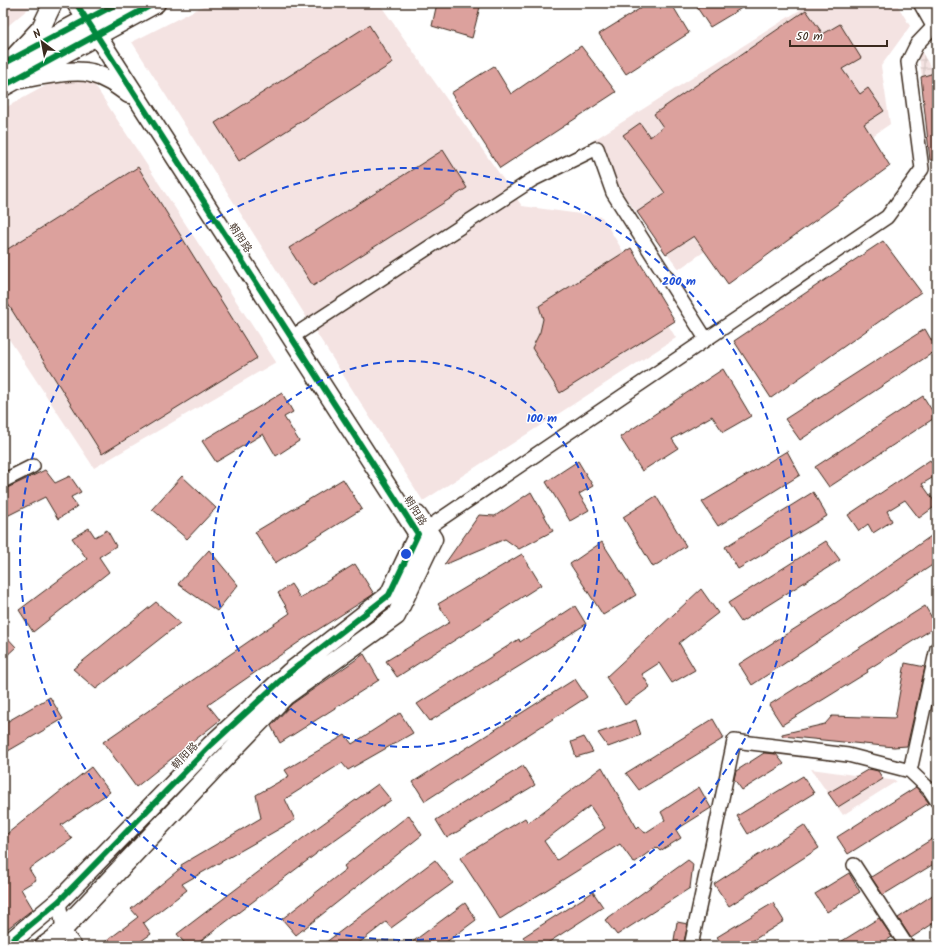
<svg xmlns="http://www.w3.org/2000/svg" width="940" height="949" viewBox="0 0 940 949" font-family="Kalam,'LXGW WenKai TC',sans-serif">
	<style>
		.built { fill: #f4e3e2 }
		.industrial { fill: url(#industrial-grid) }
		.building { fill: #dca19d; stroke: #3b2a1e; fill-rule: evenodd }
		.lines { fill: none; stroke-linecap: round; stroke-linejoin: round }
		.street-casing { stroke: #3b2a1e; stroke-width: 16 }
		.secondary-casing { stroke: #3b2a1e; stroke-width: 21 }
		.primary-casing { stroke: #3b2a1e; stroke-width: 23 }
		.street { stroke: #fff; stroke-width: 13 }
		.secondary { stroke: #fff; stroke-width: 18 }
		.primary { stroke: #fff; stroke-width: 20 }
		.cycleway-casing { stroke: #fff; stroke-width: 8 }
		.cycleway { stroke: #00873e; stroke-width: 6 }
		.ring { fill: none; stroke: #1d4ed8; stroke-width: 2; stroke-dasharray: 7 5 }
		.labels { text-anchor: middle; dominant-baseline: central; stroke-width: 3; stroke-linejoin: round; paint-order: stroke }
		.street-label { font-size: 11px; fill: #3b2a1e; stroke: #fff }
		.centre { fill: #1d4ed8; stroke: #fff; stroke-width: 2 }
		.ring-label { font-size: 12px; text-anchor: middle; font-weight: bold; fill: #1d4ed8; stroke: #fff; stroke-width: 3; stroke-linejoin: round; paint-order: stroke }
	</style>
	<defs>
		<pattern id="industrial-grid" width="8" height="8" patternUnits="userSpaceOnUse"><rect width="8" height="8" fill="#f4e3e2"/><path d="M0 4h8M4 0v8" fill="none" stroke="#d2c3c1"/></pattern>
	</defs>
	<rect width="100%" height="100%" fill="#fff"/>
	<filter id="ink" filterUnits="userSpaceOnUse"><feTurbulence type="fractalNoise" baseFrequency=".025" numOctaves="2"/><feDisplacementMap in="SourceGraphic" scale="8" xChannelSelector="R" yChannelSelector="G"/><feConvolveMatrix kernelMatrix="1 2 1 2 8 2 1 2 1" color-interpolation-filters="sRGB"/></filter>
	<g filter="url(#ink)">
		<path class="built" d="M3,3H35L3,30Z
			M209,3H379L522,206L602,217L676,338L423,501L132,42Z
			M811,3H896L910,26L881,66L890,124L679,269L586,145Z
			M82,66L276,362L94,468L3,330V109Z
			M811,769L897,781L843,815Z"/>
		<path class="industrial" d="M917,44L937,78V175Z"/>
		<path class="building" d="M437,3H481L472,38L432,26Z
			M649,3H671L689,33L626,74L599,34Z
			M694,3H750L710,27Z
			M806,10L823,34L840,24L861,58L842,69L860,94L868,88L884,111L864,124L890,166L728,284L694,236L666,254L637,212L665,193L623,135L640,123L650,137L663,127L654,114Z
			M369,25L393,63L239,161L215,123Z
			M581,46L616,92L500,168L451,93L494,66L511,94Z
			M937,72V160H930L921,77Z
			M443,150L467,188L313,286L289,248Z
			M138,167L257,358L102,454L3,296V252Z
			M883,241L921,292L771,398L734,341Z
			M631,248L675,321L560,393L532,348L540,332L543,319L539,306Z
			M925,329L937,350L800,440L785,419Z
			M723,369L751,416L723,432L712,416L672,439L678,448L642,471L620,437Z
			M282,393L293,412L284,417L299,441L276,456L263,434L216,462L202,441Z
			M923,396L936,417L829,487L815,467Z
			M787,451L800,475L718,526L702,502Z
			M930,460L937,470V475L922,484L937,505L919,518L905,500L887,511L892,521L873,533L868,524L859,531L848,515Z
			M578,461L593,486L579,494L589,510L570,521L546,482Z
			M45,470L55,483L70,476L81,492L71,497L77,507L58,519L45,497L3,518V490Z
			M182,476L216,508L187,539L152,509Z
			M343,479L362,509L275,563L255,532Z
			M531,492L553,531L519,549L505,539L444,565L479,515L495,516Z
			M813,492L827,516L738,569L725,547Z
			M656,496L686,546L653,567L623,517Z
			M89,528L95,537L107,530L116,546L99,557L109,572L33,632L19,610L87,559L72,538Z
			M931,536L937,544V562L752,685L739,664L837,602Z
			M826,541L840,560L741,622L728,603Z
			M602,542L636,595L603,615L570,564Z
			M209,550L238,585L217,611L178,584Z
			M522,554L541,585L397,677L386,661L450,622L438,604Z
			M355,564L374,594L305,638L208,705L220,720L136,787L103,742L290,613L278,593L291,584L300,598Z
			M701,589L718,613L679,643L695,670L672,683L659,663L642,674L650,687L625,705L606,677Z
			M156,602L180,623L96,689L73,669Z
			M575,606L586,624L531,659L430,721L417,704L519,639L520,642Z
			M925,606L937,626L867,670L868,672L782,725L769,705Z
			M3,633L16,647L3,659Z
			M364,654L379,680L280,743L271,726L292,704Z
			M905,663L925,667L907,746L894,747L782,736V734L825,724L832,716L895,718Z
			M575,679L587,697L425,801L413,782Z
			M50,697L63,719L3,754V724Z
			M400,713L413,733L348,770L342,763L285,799L295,820L182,884L187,890L144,923L143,922L151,934L134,946H100L138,917L131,909L182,867L181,865L261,818L256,795L289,776L285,770L345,735L352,744Z
			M713,719L724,738L639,790L626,773Z
			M636,720L641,735L608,747L598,733Z
			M584,737L593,752L576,757L571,742Z
			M764,753L776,754L784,764L742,790L734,779L736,771Z
			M523,766L535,785L447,838L436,820Z
			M91,767L110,792L61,825L72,839L29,869L36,880L21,889L33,909L3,932V837Z
			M602,767L637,828L639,826L645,833L665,820L661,812L699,787L711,808L676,830L681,838L660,851L656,847L634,863L620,844L500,919L460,858L525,818L528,823ZM590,806L605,828L557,860L544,841Z
			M869,769L878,771L883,779L838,807L828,793Z
			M803,776L814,793L748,834L737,816Z
			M378,784L391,800L316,853V854L194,946H187L177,934L303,838Z
			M916,787L929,803L848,854L837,837Z
			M409,815L422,835L296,935L282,919L346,869L344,866Z
			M804,825L819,848L729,906L714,884Z
			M937,836V862L883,895L871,877Z
			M435,860L453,883L391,928L386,922L355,946H321Z
			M688,860L693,864L690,888L617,935L605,920Z
			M849,873L860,892L827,912L815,894Z
			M593,892L603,907L543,946H529L523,937Z
			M937,892V921L911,938L898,918Z
			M465,903L476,920L441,946H407Z
			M773,903L784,921L744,946H723L717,937Z
			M879,918L892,937L877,946H834Z
			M677,922L688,924L683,946H673Z"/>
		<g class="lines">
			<g class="street-casing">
				<path id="street" d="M292,337L532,180L597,148L613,193L706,339
					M3,481L33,466
					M420,533L887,217L922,169L908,62L917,44L936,24
					M910,771L937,648
					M854,865L907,946
					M59,901L63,930L75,946
					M691,946L734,741L848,755L910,771L929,789L937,801"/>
			</g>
			<g class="secondary-casing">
				<path id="secondary" d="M16,55L41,28L53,3
					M20,79C38,76 74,68 91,73C106,77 117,85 129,94
					M5,946L59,901L211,745L290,672L389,595L418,534L76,3
					M44,946L55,938L215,768L285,696L396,616L433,539L417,515"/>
			</g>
			<g class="primary-casing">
				<path id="primary" d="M924,3L937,26
					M3,64L118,3
					M3,86L155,3"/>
			</g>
			<use href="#street" class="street"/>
			<use href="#secondary" class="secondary"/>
			<use href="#primary" class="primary"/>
			<g class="cycleway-casing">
				<path id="cycleway" d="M3,64L118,3
					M3,86L155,3
					M5,946L59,901L211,745L290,672L389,595L418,534L76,3"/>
			</g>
			<use href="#cycleway" class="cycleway"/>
		</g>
	</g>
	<g class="ring">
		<circle cx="406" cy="554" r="193"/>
		<circle cx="406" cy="554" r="386"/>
	</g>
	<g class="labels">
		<g class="street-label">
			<text transform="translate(240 238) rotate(57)">朝阳路</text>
			<text transform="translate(415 511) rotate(58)">朝阳路</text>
			<text transform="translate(185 756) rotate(-46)">朝阳路</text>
		</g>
	</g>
	<circle cx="406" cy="554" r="6" class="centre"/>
	<g class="ring-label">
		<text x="679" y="285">200 m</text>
		<text x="542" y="422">100 m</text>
	</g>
	<rect width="940" height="949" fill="none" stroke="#fff" stroke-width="16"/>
	<rect x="8" y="8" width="924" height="933" fill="none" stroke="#3b2a1e" stroke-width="1.5" filter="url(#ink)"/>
	<g transform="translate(42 42) rotate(328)" stroke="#ffffff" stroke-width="3" paint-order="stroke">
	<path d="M0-3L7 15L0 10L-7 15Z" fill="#3b2a1e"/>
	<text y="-6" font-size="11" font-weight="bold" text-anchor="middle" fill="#3b2a1e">N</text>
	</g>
	<path d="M790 40v6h97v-6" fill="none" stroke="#3b2a1e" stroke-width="2"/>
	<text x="796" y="40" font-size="12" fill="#3b2a1e" stroke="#ffffff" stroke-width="3" paint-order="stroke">50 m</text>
</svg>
